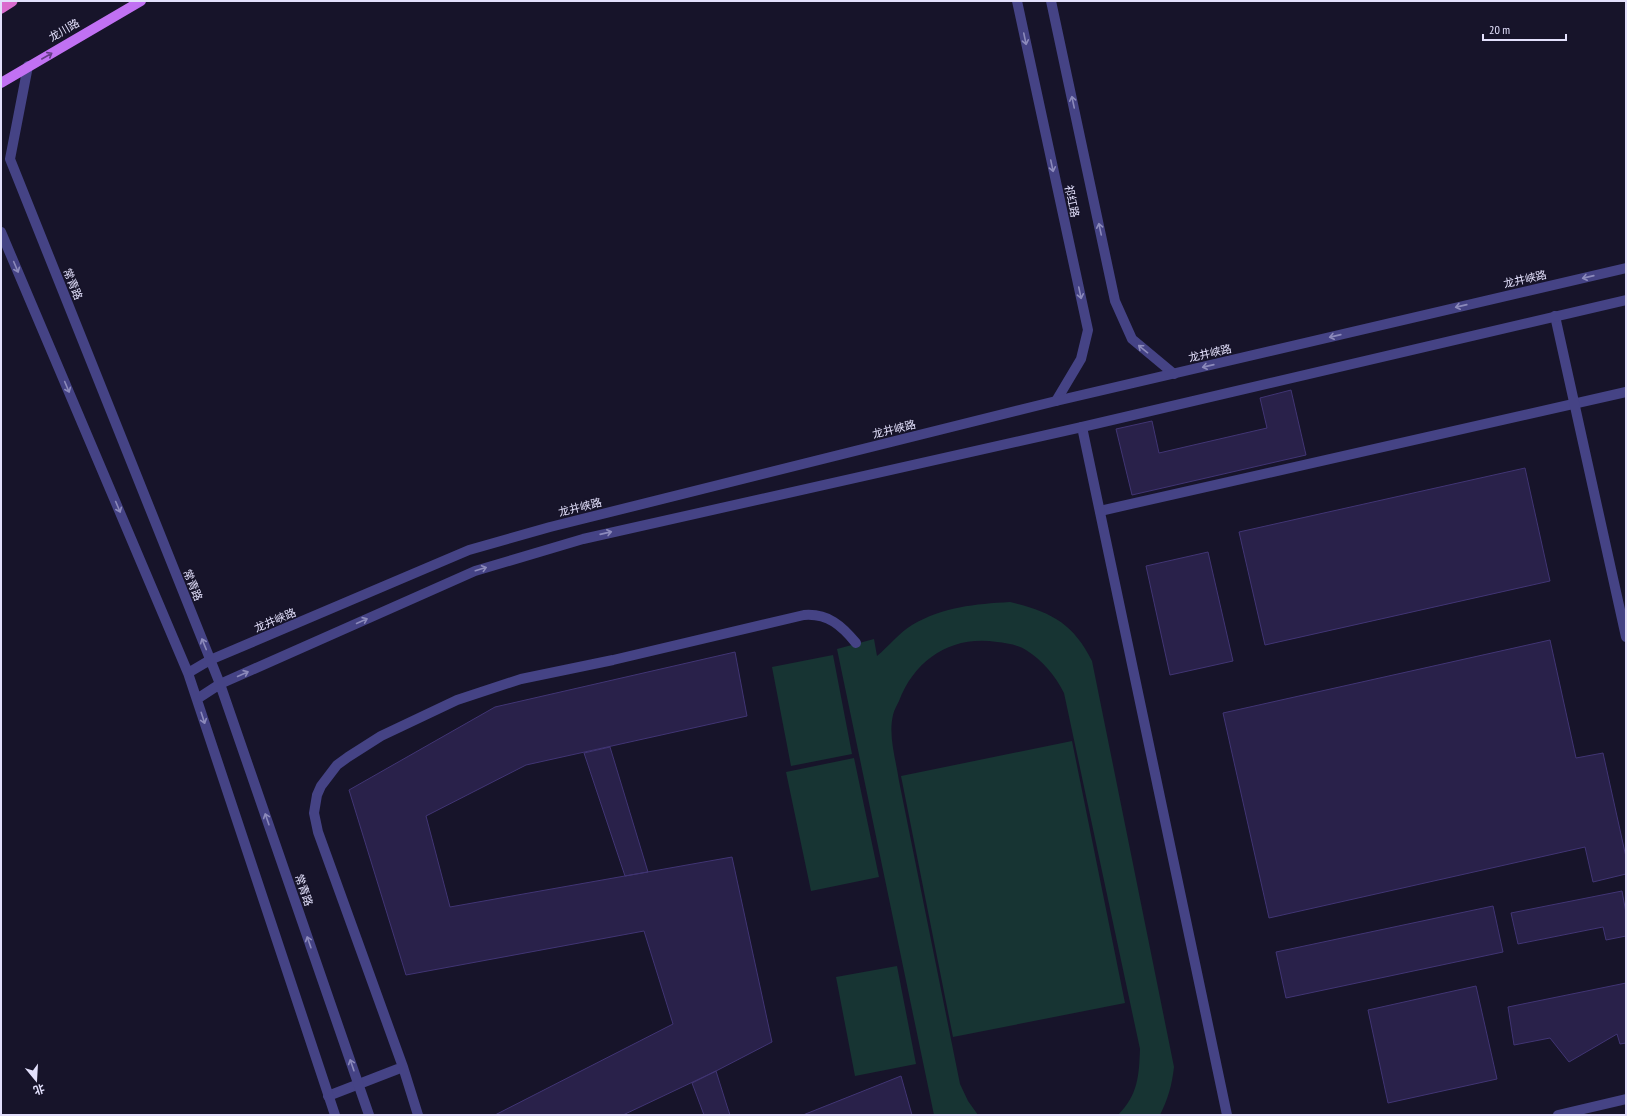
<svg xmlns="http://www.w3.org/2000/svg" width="1627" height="1116" viewBox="0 0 1627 1116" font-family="'PT Sans Narrow','Noto Sans SC',sans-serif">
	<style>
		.green { fill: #173433 }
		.building { fill: #29214a; stroke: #413574 }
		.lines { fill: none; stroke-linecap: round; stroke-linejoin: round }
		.service { stroke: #454385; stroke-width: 10 }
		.pedestrian { stroke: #454385; stroke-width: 10 }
		.minor { stroke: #454385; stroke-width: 10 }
		.tertiary { stroke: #454385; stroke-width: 10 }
		.primary { stroke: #c171f3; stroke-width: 10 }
		.trunk { stroke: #da6bce; stroke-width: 11 }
		.oneway { stroke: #8c8abb }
		.oneway2 { stroke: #633e84 }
		.labels { text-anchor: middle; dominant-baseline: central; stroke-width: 3; stroke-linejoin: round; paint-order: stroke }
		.street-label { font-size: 11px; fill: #e3e0fc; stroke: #17142a }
	</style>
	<rect width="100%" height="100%" fill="#17142a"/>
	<path class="green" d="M1010,602C1051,612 1073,623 1092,661L1174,1067C1172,1085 1168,1099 1160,1115H1118C1138,1095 1139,1076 1140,1049L1064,693C1055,675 1043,661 1026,650C1019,645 1006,643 997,642C952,635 915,659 899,701C897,705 894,710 893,715C888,736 896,760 899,781L960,1084L968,1101L978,1115H934L837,649L874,639L877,656C889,646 899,633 912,625C943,607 975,604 1010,602Z
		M833,655L852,754L791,766L772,667Z
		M1072,741L1125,1003L953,1037L901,776Z
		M854,758L879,877L811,891L786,772Z
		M897,966L916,1064L855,1076L836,977Z"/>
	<path class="building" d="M1291,390L1306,455L1132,495L1116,429L1152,421L1159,453L1267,428L1260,398Z
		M1525,468L1550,581L1265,645L1239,532Z
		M1208,552L1233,661L1170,675L1146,566Z
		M1550,640L1576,758L1603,753L1626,857V874L1593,882L1585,847L1269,918L1223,713Z
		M735,652L747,716L526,765L426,816L450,907L732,857L772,1042L716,1071L623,1115H495L673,1024L644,931L406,975L349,790L495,707Z
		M610,747L648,872L625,876L584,753Z
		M1622,891L1626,913V936L1606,940L1603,927L1518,944L1511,913Z
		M1493,906L1503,952L1286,998L1276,952Z
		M1626,983V1043L1620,1044L1617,1034L1569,1062L1550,1038L1514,1045L1508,1007Z
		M1476,986L1497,1079L1388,1103L1368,1010Z
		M716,1071L727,1106L730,1115H704L692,1083Z
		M901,1076L912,1115H803Z"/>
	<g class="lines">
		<path class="service" d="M403,1067L418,1115
			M328,1096L403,1067L318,832L314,813L317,795L321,786L337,765L348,757L381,736L457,700L521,679L613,660L804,615C828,613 842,626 856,643"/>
		<path class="pedestrian" d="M1100,511L1626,392"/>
		<path class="minor" d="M1017,1L1088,330L1081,359L1056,401
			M1051,1L1115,301L1132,339L1174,374
			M1555,316L1626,637
			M1082,427L1227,1115
			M1558,1115L1626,1099"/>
		<path class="tertiary" d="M28,66L10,159L220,684L369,1115
			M1,232L188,673L335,1115
			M188,673L210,660L469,550L550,527L1056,401L1626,268
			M197,699L220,684L475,571L583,539L1082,427L1626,300"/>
		<path class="primary" d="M1,83L141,1"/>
		<path class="trunk" d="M1,8L12,1"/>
	</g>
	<defs><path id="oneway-shaft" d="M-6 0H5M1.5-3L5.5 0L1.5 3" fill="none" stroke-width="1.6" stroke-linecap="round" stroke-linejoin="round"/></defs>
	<g class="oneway">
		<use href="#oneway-shaft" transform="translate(1025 39) rotate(78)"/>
		<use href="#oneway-shaft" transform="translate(1073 102) rotate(-102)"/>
		<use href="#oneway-shaft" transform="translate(1052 166) rotate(78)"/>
		<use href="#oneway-shaft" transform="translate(1100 229) rotate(-102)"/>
		<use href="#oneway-shaft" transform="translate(16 267) rotate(67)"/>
		<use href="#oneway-shaft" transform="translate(1588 277) rotate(167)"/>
		<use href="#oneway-shaft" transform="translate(1080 293) rotate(78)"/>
		<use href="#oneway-shaft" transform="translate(1461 306) rotate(167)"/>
		<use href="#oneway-shaft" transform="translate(1335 336) rotate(167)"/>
		<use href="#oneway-shaft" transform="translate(1143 349) rotate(-141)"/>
		<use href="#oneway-shaft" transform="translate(1208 366) rotate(167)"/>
		<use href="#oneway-shaft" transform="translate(67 387) rotate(67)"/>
		<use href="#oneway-shaft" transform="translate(118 507) rotate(67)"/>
		<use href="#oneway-shaft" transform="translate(606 533) rotate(-13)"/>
		<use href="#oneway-shaft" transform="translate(481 569) rotate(-17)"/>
		<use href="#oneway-shaft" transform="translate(362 621) rotate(-24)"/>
		<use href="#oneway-shaft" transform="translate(204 644) rotate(-112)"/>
		<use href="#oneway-shaft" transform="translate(243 674) rotate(-24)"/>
		<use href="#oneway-shaft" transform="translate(203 718) rotate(72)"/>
		<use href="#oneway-shaft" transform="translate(267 819) rotate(-109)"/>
		<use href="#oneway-shaft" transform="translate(309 942) rotate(-109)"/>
		<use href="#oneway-shaft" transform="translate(352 1065) rotate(-109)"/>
	</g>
	<use class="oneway2" href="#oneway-shaft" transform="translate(47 56) rotate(-30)"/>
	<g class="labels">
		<g class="street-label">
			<text transform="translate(64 30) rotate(-30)">龙川路</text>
			<text transform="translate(1072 201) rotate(78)">祁红路</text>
			<text transform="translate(1525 279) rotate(-13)">龙井峡路</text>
			<text transform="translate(73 284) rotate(68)">常青路</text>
			<text transform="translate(1210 353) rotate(-13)">龙井峡路</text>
			<text transform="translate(894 429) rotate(-14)">龙井峡路</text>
			<text transform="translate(580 507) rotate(-14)">龙井峡路</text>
			<text transform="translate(193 585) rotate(68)">常青路</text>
			<text transform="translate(275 620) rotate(-23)">龙井峡路</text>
			<text transform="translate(304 890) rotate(71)">常青路</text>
		</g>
	</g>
	<rect width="1627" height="1116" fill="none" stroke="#e3e0fc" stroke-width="4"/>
	<g transform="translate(36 1080) rotate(162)" stroke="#17142a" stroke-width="3" paint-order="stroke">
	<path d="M0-3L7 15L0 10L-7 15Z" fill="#e3e0fc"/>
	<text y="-6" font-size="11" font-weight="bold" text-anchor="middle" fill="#e3e0fc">北</text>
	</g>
	<path d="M1483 34v6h83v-6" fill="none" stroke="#e3e0fc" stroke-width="2"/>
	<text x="1489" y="34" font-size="12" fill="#e3e0fc" stroke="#17142a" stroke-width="3" paint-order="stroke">20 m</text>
</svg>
